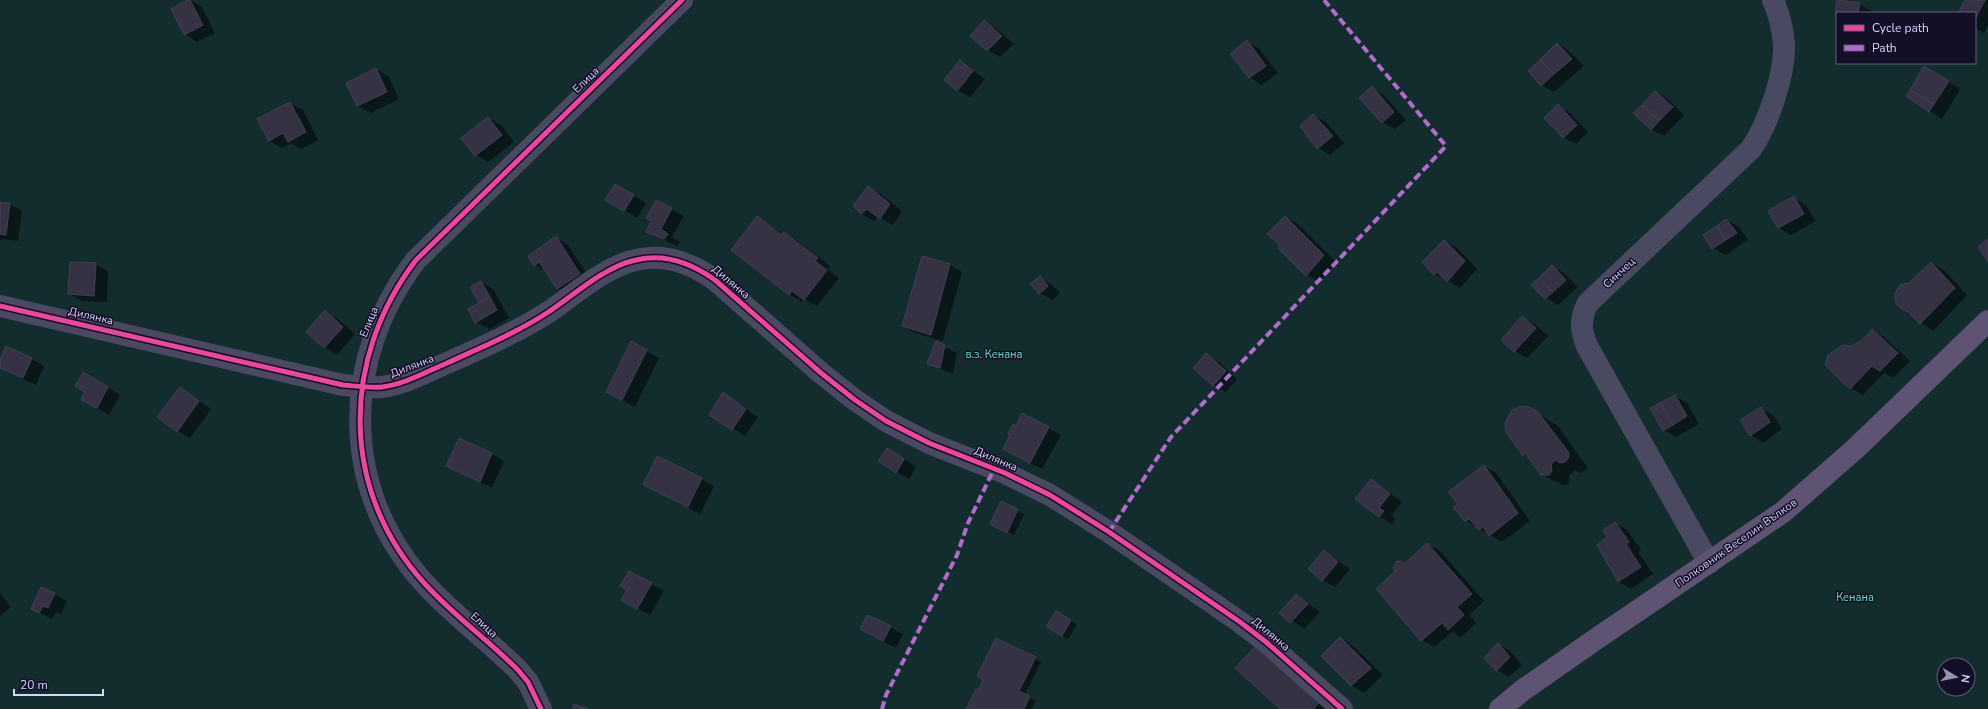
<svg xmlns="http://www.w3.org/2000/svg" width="1988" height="709" viewBox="0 0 1988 709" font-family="'Nunito Sans',sans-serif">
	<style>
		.green { fill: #132c2d; fill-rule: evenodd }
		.shadow { fill: #0007 }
		.building { fill: #343243; stroke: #433f54 }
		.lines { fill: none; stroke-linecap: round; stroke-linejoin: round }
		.minor { stroke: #4a4962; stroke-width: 22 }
		.major { stroke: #5e5373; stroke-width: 22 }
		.quiet { stroke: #b06ccc; stroke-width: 4; stroke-dasharray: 8 4; stroke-linecap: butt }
		.cycleway-casing { stroke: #130f26; stroke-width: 8 }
		.cycleway { stroke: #ed469a; stroke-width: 5 }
		.labels { text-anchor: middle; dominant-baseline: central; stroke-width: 3; stroke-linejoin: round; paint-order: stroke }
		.street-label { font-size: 11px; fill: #d9d4ff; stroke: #130f26 }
		.park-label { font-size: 11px; fill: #5fe0c0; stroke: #130f26 }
	</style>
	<rect width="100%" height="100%" fill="#161421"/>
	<path class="green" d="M0,0H1988V709H0ZM1837,13H1975V63H1837ZM1944,665H1968V689H1944Z"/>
	<path class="shadow" d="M190,0L202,7L215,33L197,42L185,34Z
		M1966,0H1988V25L1984,33L1975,28V13H1959Z
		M1838,1L1859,4L1872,11L1871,13H1837V16L1836,15Z
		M984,21L997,29L1014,44L1000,57L988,50Z
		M1247,41L1259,49L1278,73L1262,85L1249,77Z
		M1558,44L1570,52L1584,66L1554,92L1541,85Z
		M960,62L985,79L970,97L957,90Z
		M1924,67L1960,89L1942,119L1907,96Z
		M376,69L389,77L399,99L371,113L358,106L347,83Z
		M1372,88L1384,95L1406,120L1395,129L1382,122Z
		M1655,92L1668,99L1684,115L1664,136L1651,129Z
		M290,103L303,110L318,140L301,149L291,143L282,148L269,141Z
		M1558,106L1570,113L1588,132L1576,144L1563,137Z
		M1313,115L1326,122L1344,143L1330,155L1318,148Z
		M488,118L501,125L514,142L488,162L476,155Z
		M868,187L881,194L902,211L893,225L878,217L874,221L862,214L854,206Z
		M628,192L646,203L637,218L607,199Z
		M1794,198L1806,205L1816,221L1791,235L1779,228L1769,211Z
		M0,203L9,204L22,211L18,241L0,239Z
		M671,209L684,216L672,237L680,242L677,246L647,232Z
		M1285,217L1298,224L1336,262L1319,282L1307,275L1281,246Z
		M758,218L783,235L784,233L797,240L830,266L827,269L839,278L817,306L804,299L802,302L789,294Z
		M1726,220L1739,227L1748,240L1726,255L1713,248L1705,235Z
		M556,238L568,245L592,282L570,296L558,289L547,272L535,265Z
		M1444,241L1457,248L1477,269L1460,288L1435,274L1424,262Z
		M922,257L950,265L962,272L943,341L915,333L903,326Z
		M1931,263L1944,270L1967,295L1933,331L1903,310L1910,283Z
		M95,264L108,271L107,302L82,301L69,294Z
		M1552,266L1565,274L1578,287L1558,305L1546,298Z
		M1040,278L1052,285L1060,293L1052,300L1040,293Z
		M481,282L493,289L509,318L489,329L476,322L481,303Z
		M325,312L338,319L355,334L337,355L324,347Z
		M1522,317L1535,324L1548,336L1527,358L1515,351Z
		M1872,330L1885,338L1910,361L1893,378L1884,373L1863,395L1851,388V347L1862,342Z
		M631,343L659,358L635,407L607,392Z
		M936,343L957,353L953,374L929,364Z
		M1206,355L1219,362L1237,379L1226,392L1213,385Z
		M32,359L44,366L36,385L0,368V363Z
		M96,380L120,395L109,415L82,399Z
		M180,388L211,409L190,438L177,431Z
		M723,394L747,408L746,409L758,417L745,436L710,414Z
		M1675,396L1687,403L1699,424L1676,437L1664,430Z
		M1529,408L1558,426L1587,467L1585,471L1581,473L1574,470L1569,476V484L1567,485H1562L1543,475L1532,460L1524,455L1506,429Z
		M1761,408L1774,416L1782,429L1763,443L1751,435Z
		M1016,427L1048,428L1061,435L1042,469L1017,456Z
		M492,454L504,461L492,488L447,466Z
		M900,456L916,467L909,479L897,472Z
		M1484,466L1496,473L1530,521L1502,542L1466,521Z
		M701,479L714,486L700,514L644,485Z
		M1371,480L1402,502L1391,516L1396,519L1392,524L1379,516Z
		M1002,502L1024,514L1014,535L998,527Z
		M1615,523L1627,530L1641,550L1638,552L1653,574L1631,589L1619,582L1599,545L1609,537Z
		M1427,544L1440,551L1484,601L1469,615L1476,623L1461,637L1452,632L1434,647L1422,640L1401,562L1405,564Z
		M1324,551L1350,569L1335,587L1322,580Z
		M629,572L664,591L650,615L623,600L628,590Z
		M42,588L67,601L61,614L56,612L52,619L32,609Z
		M0,593L11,607L0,616Z
		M1296,595L1320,612L1304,629L1280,613Z
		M1056,612L1077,624L1068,639L1047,627Z
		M867,616L903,634L896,648L875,637Z
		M1341,638L1353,646L1383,675L1364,693L1352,686L1323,656Z
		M1499,644L1511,652L1522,665L1509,677L1497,670Z
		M1257,646L1329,709H1281Z
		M1035,658L1041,662L1025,695L1036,701L1032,709H967L979,691Z"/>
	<path class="building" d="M187,0H190L203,25L184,35L171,9Z
		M1837,0L1860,3L1858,13H1837V16L1835,15Z
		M1965,0H1985L1975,19V13H1958Z
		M984,20L1002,36L987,51L970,36Z
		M1247,40L1266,66L1249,78L1230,54Z
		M1557,43L1572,59L1554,74L1540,60Z
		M960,60L973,71L957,91L944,80Z
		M1540,60L1554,74L1541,86L1528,71Z
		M1924,66L1949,81L1934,104L1910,90Z
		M376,68L387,92L357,106L346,83Z
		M1372,86L1394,112L1382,123L1359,98Z
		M1910,90L1934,104L1929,112L1906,96Z
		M1655,91L1673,107L1659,121L1642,105Z
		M290,102L306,132L288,142L283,133L269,141L257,119Z
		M1558,104L1577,125L1563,138L1544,118Z
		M1642,105L1659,121L1651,130L1633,113Z
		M1313,114L1333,136L1317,149L1300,126Z
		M488,117L502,135L475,156L461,138Z
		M615,184L634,195L624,211L605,200Z
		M868,186L890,204L880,219L867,209L861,214L853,206Z
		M1794,196L1804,214L1778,228L1768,211Z
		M656,200L672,208L661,229L668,234L664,239L646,232L651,221L646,218Z
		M0,202L10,203L6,235L0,234Z
		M757,216L781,235L784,232L818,258L815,261L827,270L804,300L792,291L789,295L731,250Z
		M1285,216L1324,255L1306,276L1278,248L1280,246L1267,234Z
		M1726,219L1737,233L1726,240L1717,226Z
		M1717,226L1726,240L1712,249L1703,235Z
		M556,236L580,274L557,289L539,262L534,266L528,256Z
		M1988,239V262L1978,247Z
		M1444,240L1465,261L1447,282L1437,272L1434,275L1422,262Z
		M922,256L950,264L931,335L902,326Z
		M70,262L96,263L94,296L68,294Z
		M1931,262L1955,288L1920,324L1908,312L1903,310L1896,304L1895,293L1900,285L1909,283Z
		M1552,265L1566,280L1553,292L1539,278Z
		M1040,276L1048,286L1039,294L1030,284Z
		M1539,278L1553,292L1545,299L1531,285Z
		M481,281L490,297L479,303L470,287Z
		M490,297L497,310L475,323L468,309Z
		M325,310L343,327L324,348L306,332Z
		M1522,316L1536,328L1514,352L1501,340Z
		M1872,329L1898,353L1880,371L1872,366L1850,389L1825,365L1828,355L1843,345L1851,346L1861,341Z
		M631,341L647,350L622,400L606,392Z
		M936,341L945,345L940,368L927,364Z
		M6,346L32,358L23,378L0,368V360Z
		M1206,353L1226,371L1213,386L1193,368Z
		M83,372L108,387L97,408L81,400L85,392L75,386Z
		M180,387L199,401L177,432L157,417Z
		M723,392L746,409L732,430L709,415Z
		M1675,395L1687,416L1673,425L1660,403Z
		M1660,403L1673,425L1663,431L1650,408Z
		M1522,406L1530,407L1538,412L1569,453L1568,459L1565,462L1560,463L1555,460L1551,465L1552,471L1549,475H1541L1525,453L1523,456L1506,432L1505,424L1509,415L1512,410Z
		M1761,407L1770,422L1750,436L1740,420Z
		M1022,413L1049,427L1030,463L1003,449L1010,435L1008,434L1013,424L1016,426Z
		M459,438L492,453L480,482L446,466Z
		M887,448L904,459L896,473L878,461Z
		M657,456L702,478L688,507L643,485Z
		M1484,465L1518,513L1489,536L1483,527L1479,530L1469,519L1465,522L1453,507L1458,504L1448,492Z
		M1371,479L1390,494L1379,508L1384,511L1379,517L1355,499Z
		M1001,501L1018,509L1007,533L990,524Z
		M1615,522L1629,542L1626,544L1641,567L1618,582L1597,545L1607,537L1603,530Z
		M1427,543L1472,594L1457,607L1464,615L1448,630L1442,623L1421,641L1376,589L1395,571L1393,568L1397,561H1401L1404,564Z
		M1324,550L1338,562L1322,581L1308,569Z
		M629,571L652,583L637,609L621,600L627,590L620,586Z
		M41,587L55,593L48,608L43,606L39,613L31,609Z
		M1296,594L1308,604L1290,623L1279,613Z
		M1056,611L1071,620L1062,636L1046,627Z
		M867,615L891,626L883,641L860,629Z
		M1340,637L1371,668L1351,686L1321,656Z
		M996,638L1036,657L1019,691L1030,696L1024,709H966L976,689L979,690L983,680L977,676Z
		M1498,643L1510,657L1496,671L1484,658Z
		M1257,645L1319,703L1313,709H1280L1235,668Z
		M574,704L588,709H572Z"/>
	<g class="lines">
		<path class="minor" d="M0,306L343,385C356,386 369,388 382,387C405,384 426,372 447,363C483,347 518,332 550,311C575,294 606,266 636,260C665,253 691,263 715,280L821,373L855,400L886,421L929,443L1005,473L1050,495L1109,532L1240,622L1266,642L1342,709
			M1709,563L1587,346C1580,329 1580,319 1588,303L1751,149C1768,124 1785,75 1784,45C1783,29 1779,14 1773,0
			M541,709L528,682L518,670C488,640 453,615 425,584C339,490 341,358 416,260L682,0"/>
		<path class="major" d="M1500,709L1523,690L1599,637L1783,512L1855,449L1988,321"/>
		<path class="quiet" d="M1109,532L1171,437L1446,146L1324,0
			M882,709L886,695L957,555L968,523L994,469"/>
		<g class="cycleway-casing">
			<path id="cycleway" d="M0,306L343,385C356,386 369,388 382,387C405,384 426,372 447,363C483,347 518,332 550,311C575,294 606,266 636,260C665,253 691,263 715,280L821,373L855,400L886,421L929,443L1005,473L1050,495L1109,532L1240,622L1266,642L1342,709
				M541,709L528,682L518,670C488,640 453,615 425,584C339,490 341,358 416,260L682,0"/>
		</g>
		<use href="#cycleway" class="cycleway"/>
	</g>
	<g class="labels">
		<g class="street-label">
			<text transform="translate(586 80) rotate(-44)">Елица</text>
			<text transform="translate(1619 273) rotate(-43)">Синчец</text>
			<text transform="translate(731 282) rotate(40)">Дилянка</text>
			<text transform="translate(91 316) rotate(13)">Дилянка</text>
			<text transform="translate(369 322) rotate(-68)">Елица</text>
			<text transform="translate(412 366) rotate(-21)">Дилянка</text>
			<text transform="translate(996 459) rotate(23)">Дилянка</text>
			<text transform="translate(1736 543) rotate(-35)">Полковник Веселин Вълков</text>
			<text transform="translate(484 625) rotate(42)">Елица</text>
			<text transform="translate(1271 634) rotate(40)">Дилянка</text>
		</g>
		<g class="park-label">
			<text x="994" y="354">в.з. Кенана</text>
			<text x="1855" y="597">Кенана</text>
		</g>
	</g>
	<rect x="1836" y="12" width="140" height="52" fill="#130f26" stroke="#625e7d"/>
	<rect x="1844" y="25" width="20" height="6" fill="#ed469a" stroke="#625e7d"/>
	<text x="1872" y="32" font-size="12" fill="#d9d4ff">Cycle path</text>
	<rect x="1844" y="45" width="20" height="6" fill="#b06ccc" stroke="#625e7d"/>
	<text x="1872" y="52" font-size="12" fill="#d9d4ff">Path</text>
	<g transform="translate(1956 677) rotate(100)"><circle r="19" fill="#130f26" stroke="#625e7d"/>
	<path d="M0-3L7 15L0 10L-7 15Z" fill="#9591b1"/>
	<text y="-6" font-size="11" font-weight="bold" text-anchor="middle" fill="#d9d4ff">N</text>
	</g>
	<path d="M14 689v6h89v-6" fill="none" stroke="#d9d4ff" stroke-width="2"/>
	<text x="20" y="689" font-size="12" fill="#d9d4ff" stroke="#130f26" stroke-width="3" paint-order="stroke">20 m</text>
</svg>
